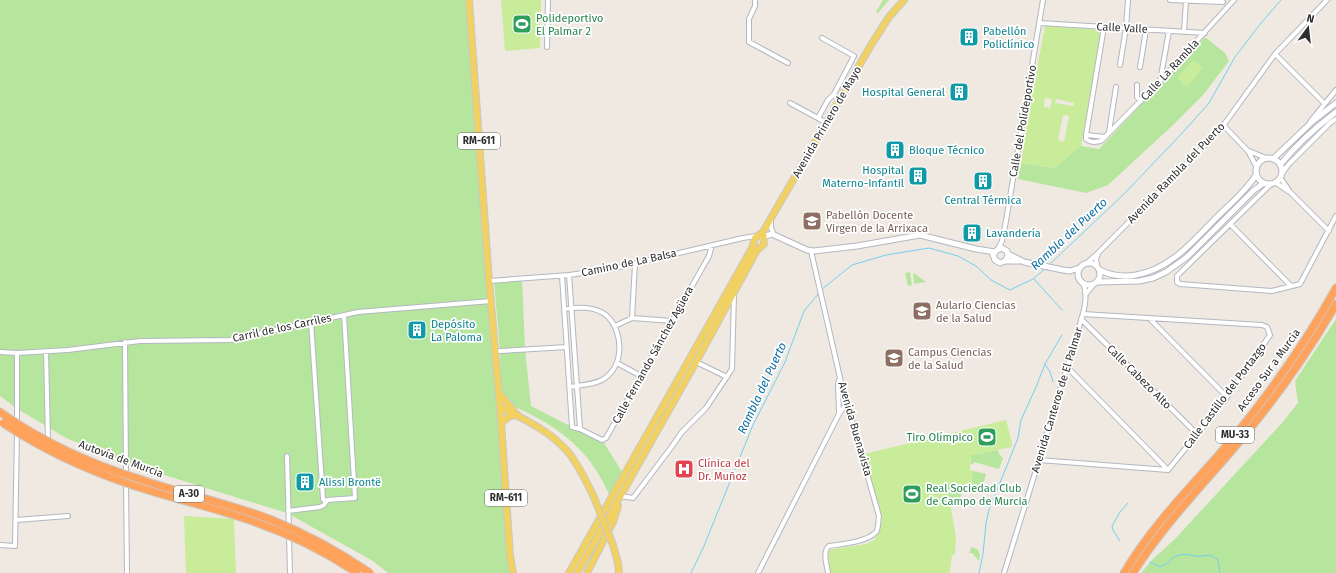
<svg xmlns="http://www.w3.org/2000/svg" width="1336" height="573" viewBox="0 0 1336 573" font-family="'Fira Sans',sans-serif">
	<style>
		.green { fill: #b6e59e }
		.pitch { fill: #c9ec9a; fill-rule: evenodd }
		.lines { fill: none; stroke-linecap: round; stroke-linejoin: round }
		.stream { stroke: #75cff0; stroke-width: 1 }
		.minor-casing { stroke: #b4b7c1; stroke-width: 6 }
		.tertiary-casing { stroke: #b4b7c1; stroke-width: 7 }
		.primary-casing { stroke: #c9c9c9; stroke-width: 8 }
		.motorway-casing { stroke: #c9c9c9; stroke-width: 9 }
		.minor { stroke: #fff; stroke-width: 4 }
		.tertiary { stroke: #fff; stroke-width: 5 }
		.primary { stroke: #f2d163; stroke-width: 6 }
		.motorway { stroke: #ffa35c; stroke-width: 7 }
		.primary-bridge-casing { stroke: #c9c9c9; stroke-width: 8; stroke-linecap: butt }
		.motorway-bridge-casing { stroke: #c9c9c9; stroke-width: 9; stroke-linecap: butt }
		.primary-bridge { stroke: #f2d163; stroke-width: 6 }
		.motorway-bridge { stroke: #ffa35c; stroke-width: 7 }
		.labels { text-anchor: middle; dominant-baseline: central; stroke-width: 3.5; stroke-linejoin: round; paint-order: stroke }
		.shield { fill: #fff; stroke: #6d6d6d; stroke-width: 1 }
		.shield-label { font-size: 10px; font-weight: bold; fill: #2e2e2e }
		.leisure-label { font-size: 11px; fill: #27864d; stroke: #fff; text-anchor: start }
		.street-label { font-size: 11px; fill: #2e2e2e; stroke: #fff }
		.culture-label { font-size: 11px; fill: #0d838f; stroke: #fff; text-anchor: start }
		.education-label { font-size: 11px; fill: #785e54; stroke: #fff; text-anchor: start }
		.health-label { font-size: 11px; fill: #be3a42; stroke: #fff; text-anchor: start }
		.water-label { font-size: 12px; font-style: italic; fill: #0d6fa3; stroke: #fff }
	</style>
	<rect width="100%" height="100%" fill="#efe9e1"/>
	<path class="green" d="M0,0H466L510,556L515,573H388L373,561L287,513L142,468L66,438L16,408L0,396Z
		M883,0H889L878,13L876,12Z
		M1205,37L1225,53L1229,61L1203,95L1173,125L1108,185L1086,193L1018,179L1021,163L1054,168L1081,146L1099,149Z
		M910,272L912,285L908,286L905,273Z
		M913,273L918,276L926,282L914,284Z
		M522,278L525,349L531,406L572,427L602,440L624,475L611,498C606,489 602,479 596,470C576,438 542,418 508,404L501,387L500,351L494,281Z
		M1336,319V573H1141L1153,559L1175,539L1282,423L1298,403L1295,381Z
		M998,450L999,454L1003,458L999,469L974,462L973,464H971V455Z
		M973,471L986,474L982,489L971,485Z
		M947,484L965,485L957,506H951Z
		M971,547L977,549L980,554L979,561L972,553H968L970,552Z"/>
	<path class="pitch" d="M501,0H541L540,48L505,51Z
		M1045,26L1101,30L1081,146L1054,168L1021,163L1029,111ZM1045,98L1052,99L1050,108L1044,107ZM1056,99L1074,103V106L1055,103ZM1063,115L1069,116L1064,142L1058,140Z
		M1193,60L1203,68L1187,88L1177,78Z
		M1006,420L1012,443V447L971,455L970,470L973,471L971,485L947,484L956,538L955,555H952L950,573H830L828,550L866,544L874,540L878,534L882,520L864,454Z
		M184,516L234,519L236,573H186Z"/>
	<g class="lines">
		<path class="stream" d="M1049,265L1125,193L1185,130L1209,103L1235,57L1261,23L1281,0
			M1034,279L1062,310
			M821,290L852,265L886,255L929,248L958,256L976,266L991,280L1010,290L1033,279L1045,269
			M1045,364L1050,372L1053,382
			M1120,541L1113,530L1112,526L1120,512L1128,503
			M1150,562L1160,567C1169,564 1171,558 1176,556C1186,552 1192,557 1202,556C1205,556 1208,555 1211,555L1218,560L1220,573
			M691,573L704,546L753,425L785,362L804,311L819,293
			M979,573L983,554L986,523L989,510L1018,438L1021,420L1036,387L1045,364L1062,335"/>
		<g class="minor-casing">
			<path id="minor" d="M755,0V6L749,19V42L788,63
				M1170,0L1223,2
				M1040,23L1205,33
				M1184,32L1186,0
				M547,47L548,0
				M1275,54L1324,103
				M1120,65L1126,28L1128,0
				M1140,67L1146,30
				M1160,81L1169,31
				M1137,85V97L1141,101
				M790,103L827,123
				M818,118L828,100L834,94L854,56L822,38
				M1310,122L1336,90
				M1224,126L1248,151L1256,166
				M1109,132L1116,87
				M1086,135L1105,137L1101,141C1095,142 1091,143 1086,139V135L1104,27
				M1105,137L1160,81L1234,0
				M1249,151L1266,158
				M1281,175L1288,165L1330,123L1336,119
				M1280,177L1290,192L1329,231
				M1275,182L1288,191
				M1271,184L1182,271L1177,276V282L1180,284L1272,291L1300,284L1336,216
				M771,220V228L774,235
				M1230,224L1291,286
				M998,249L1002,241L1006,221L1043,0
				M811,251L841,382L879,516C878,520 879,528 876,532C867,542 842,544 829,546C822,552 827,565 828,573
				M1087,263L1099,252L1220,130L1275,54L1327,0
				M1097,265L1096,259L1098,254
				M569,275L580,429
				M562,276L572,427L580,429L602,440L606,438L709,256L712,245
				M489,281L569,275L611,269L743,238L756,236
				M1086,294L1094,284
				M564,309C578,307 594,306 606,315C624,331 625,367 602,380C592,385 581,385 569,387
				M632,318L635,264
				M1081,319L1198,435
				M1150,319L1227,397
				M311,322L323,499L326,502
				M615,326L632,318L672,321
				M125,342L126,475
				M46,351L48,442
				M500,351L567,347
				M0,352L17,353L68,350L140,341L230,340L358,312L491,301
				M17,353V423
				M696,362L727,377
				M617,363L641,376
				M1068,368L1168,470
				M839,414L838,384L840,378
				M287,456L289,529
				M1039,460L1168,470L1227,397L1270,335L1267,327L1262,325L1083,314
				M126,482L127,573
				M621,496L633,498L670,449L682,432L706,408L732,369L734,295
				M288,511L320,507L324,505L327,500L355,498L344,315
				M16,520L68,516
				M289,535L290,573
				M0,545L15,546L17,432
				M758,573L839,414L847,403
				M1004,573L1036,470L1082,317C1085,307 1088,294 1083,283"/>
		</g>
		<g class="tertiary-casing">
			<path id="tertiary" d="M1256 171a13 13 0 1 1 26 0a13 13 0 1 1-26 0Z
				M1273,159L1313,121L1336,103
				M1280,165C1296,145 1316,127 1336,112
				M762,237L772,234L807,250L814,251L857,246L920,235L976,249L995,252
				M1008,254L1024,262L1063,270L1070,271L1079,268
				M1005,261L1008,256L1007,251L1002,248L997,250L993,255L995,260L1000,263L1005,261H1019
				M1078 274a11 11 0 1 1 22 0a11 11 0 1 1-22 0Z
				M1100,270C1111,276 1123,277 1136,275C1171,269 1193,241 1217,217C1230,204 1246,191 1256,175
				M1097,282L1139,281L1153,278L1166,272L1187,257L1254,190L1264,183"/>
		</g>
		<g class="primary-casing">
			<path id="primary" d="M469,0L489,281L500,407L510,556L513,573
				M500,394L514,411
				M500,407C524,419 550,431 568,452C578,464 586,481 593,495
				M502,422L510,416L518,415
				M613,545L618,563L619,573
				M569,573L752,248L755,238L763,232L871,45L889,17L904,0
				M577,573L696,362L757,250L764,244L763,232
				M587,573L613,522L618,506"/>
		</g>
		<g class="motorway-casing">
			<path id="motorway" d="M0,412L7,417
				M1124,573C1151,527 1188,490 1223,450C1265,400 1304,346 1336,288
				M1133,573C1160,530 1195,493 1228,455C1269,408 1305,358 1336,304"/>
		</g>
		<use href="#minor" class="minor"/>
		<use href="#tertiary" class="tertiary"/>
		<use href="#primary" class="primary"/>
		<use href="#motorway" class="motorway"/>
		<g class="primary-bridge-casing">
			<path id="primary-bridge" d="M593,495L613,545"/>
		</g>
		<g class="motorway-bridge-casing">
			<path id="motorway-bridge" d="M7,417C46,443 89,463 133,477C178,493 226,502 272,520C307,534 339,552 370,573
				M3,423C42,449 85,469 129,484C166,497 205,505 243,518C283,531 322,549 357,573"/>
		</g>
		<use href="#primary-bridge" class="primary-bridge"/>
		<use href="#motorway-bridge" class="motorway-bridge"/>
	</g>
	<defs>
		<g id="stadium-square" transform="scale(1)"><rect x="-9" y="-9" width="18" height="18" rx="4" fill="#2e9e5b" stroke="#fff"/><path d="M0-5a6.5 5 0 1 0 0 10a6.5 5 0 1 0 0-10ZM-3.5-1.8h7v3.6h-7Z" fill="#fff"/></g>
		<g id="building-square" transform="scale(1)"><rect x="-9" y="-9" width="18" height="18" rx="4" fill="#0f9aa8" stroke="#fff"/><path d="M-4-6H4V6H1V3H-1V6H-4ZM-2.5-4.3h1.7v1.8h-1.7ZM.8-4.3h1.7v1.8H.8ZM-2.5-1h1.7V.8h-1.7ZM.8-1h1.7V.8H.8Z" fill="#fff"/></g>
		<g id="university-square" transform="scale(1)"><rect x="-9" y="-9" width="18" height="18" rx="4" fill="#8d6e63" stroke="#fff"/><path d="M0-5L7-2L0 1L-7-2ZM-4 1L0 2.5L4 1V4Q0 6-4 4Z" fill="#fff"/></g>
		<g id="hospital-square" transform="scale(1)"><rect x="-9" y="-9" width="18" height="18" rx="4" fill="#e0444e" stroke="#fff"/><path d="M-5-5h3v3.5h4V-5h3V5h-3V1.5h-4V5h-3Z" fill="#fff"/></g>
	</defs>
	<g fill-rule="evenodd">
		<use href="#stadium-square" x="522" y="24"/>
		<use href="#building-square" x="969" y="37"/>
		<use href="#building-square" x="959" y="92"/>
		<use href="#building-square" x="895" y="150"/>
		<use href="#building-square" x="918" y="176"/>
		<use href="#building-square" x="983" y="181"/>
		<use href="#university-square" x="812" y="221"/>
		<use href="#building-square" x="972" y="233"/>
		<use href="#university-square" x="922" y="311"/>
		<use href="#building-square" x="417" y="330"/>
		<use href="#university-square" x="894" y="358"/>
		<use href="#stadium-square" x="987" y="437"/>
		<use href="#hospital-square" x="684" y="469"/>
		<use href="#building-square" x="305" y="482"/>
		<use href="#stadium-square" x="912" y="494"/>
	</g>
	<g class="labels">
		<g class="shield">
			<rect x="458" y="133" width="42" height="16" rx="3"/>
			<rect x="1216" y="427" width="38" height="16" rx="3"/>
			<rect x="174" y="486" width="30" height="16" rx="3"/>
			<rect x="485" y="490" width="42" height="16" rx="3"/>
		</g>
		<g class="shield-label">
			<text x="479" y="141">RM-611</text>
			<text x="1235" y="435">MU-33</text>
			<text x="189" y="494">A-30</text>
			<text x="506" y="498">RM-611</text>
		</g>
		<g class="leisure-label">
			<text x="536" y="18">Polideportivo<tspan x="536" dy="13">El Palmar 2</tspan></text>
			<text x="973" y="437" text-anchor="end">Tiro Olímpico</text>
			<text x="926" y="488">Real Sociedad Club<tspan x="926" dy="13">de Campo de Murcia</tspan></text>
		</g>
		<g class="street-label">
			<text transform="translate(1122 28) rotate(3)">Calle Valle</text>
			<text transform="translate(1170 70) rotate(-47)">Calle La Rambla</text>
			<text transform="translate(1023 121) rotate(-80)">Calle del Polideportivo</text>
			<text transform="translate(827 122) rotate(-60)">Avenida Primero de Mayo</text>
			<text transform="translate(1176 173) rotate(-46)">Avenida Rambla del Puerto</text>
			<text transform="translate(629 263) rotate(-12)">Camino de La Balsa</text>
			<text transform="translate(282 328) rotate(-12)">Carril de los Carriles</text>
			<text transform="translate(653 355) rotate(-61)">Calle Fernando Sánchez Agüera</text>
			<text transform="translate(1269 370) rotate(-54)">Acceso Sur a Murcia</text>
			<text transform="translate(1139 377) rotate(45)">Calle Cabezo Alto</text>
			<text transform="translate(1225 396) rotate(-53)">Calle Castillo del Portazgo</text>
			<text transform="translate(1057 400) rotate(-73)">Avenida Canteros de El Palmar</text>
			<text transform="translate(855 429) rotate(74)">Avenida Buenavista</text>
			<text transform="translate(121 459) rotate(20)">Autovía de Murcia</text>
		</g>
		<g class="culture-label">
			<text x="983" y="31">Pabellón<tspan x="983" dy="13">Policlínico</tspan></text>
			<text x="945" y="92" text-anchor="end">Hospital General</text>
			<text x="909" y="150">Bloque Técnico</text>
			<text x="904" y="170" text-anchor="end">Hospital<tspan x="904" dy="13">Materno-Infantil</tspan></text>
			<text x="983" y="200" text-anchor="middle">Central Térmica</text>
			<text x="986" y="233">Lavandería</text>
			<text x="431" y="324">Depósito<tspan x="431" dy="13">La Paloma</tspan></text>
			<text x="319" y="482">Alissi Brontë</text>
		</g>
		<g class="education-label">
			<text x="826" y="215">Pabellón Docente<tspan x="826" dy="13">Virgen de la Arrixaca</tspan></text>
			<text x="936" y="305">Aulario Ciencias<tspan x="936" dy="13">de la Salud</tspan></text>
			<text x="908" y="352">Campus Ciencias<tspan x="908" dy="13">de la Salud</tspan></text>
		</g>
		<g class="health-label">
			<text x="698" y="463">Clínica del<tspan x="698" dy="13">Dr. Muñoz</tspan></text>
		</g>
		<g class="water-label">
			<text transform="translate(1069 234) rotate(-43)">Rambla del Puerto</text>
			<text transform="translate(762 388) rotate(-65)">Rambla del Puerto</text>
		</g>
	</g>
	<g transform="translate(1308 28) rotate(15)" stroke="#ffffff" stroke-width="3" paint-order="stroke">
	<path d="M0-3L7 15L0 10L-7 15Z" fill="#2e2e2e"/>
	<text y="-6" font-size="11" font-weight="bold" text-anchor="middle" fill="#2e2e2e">N</text>
	</g>
</svg>
